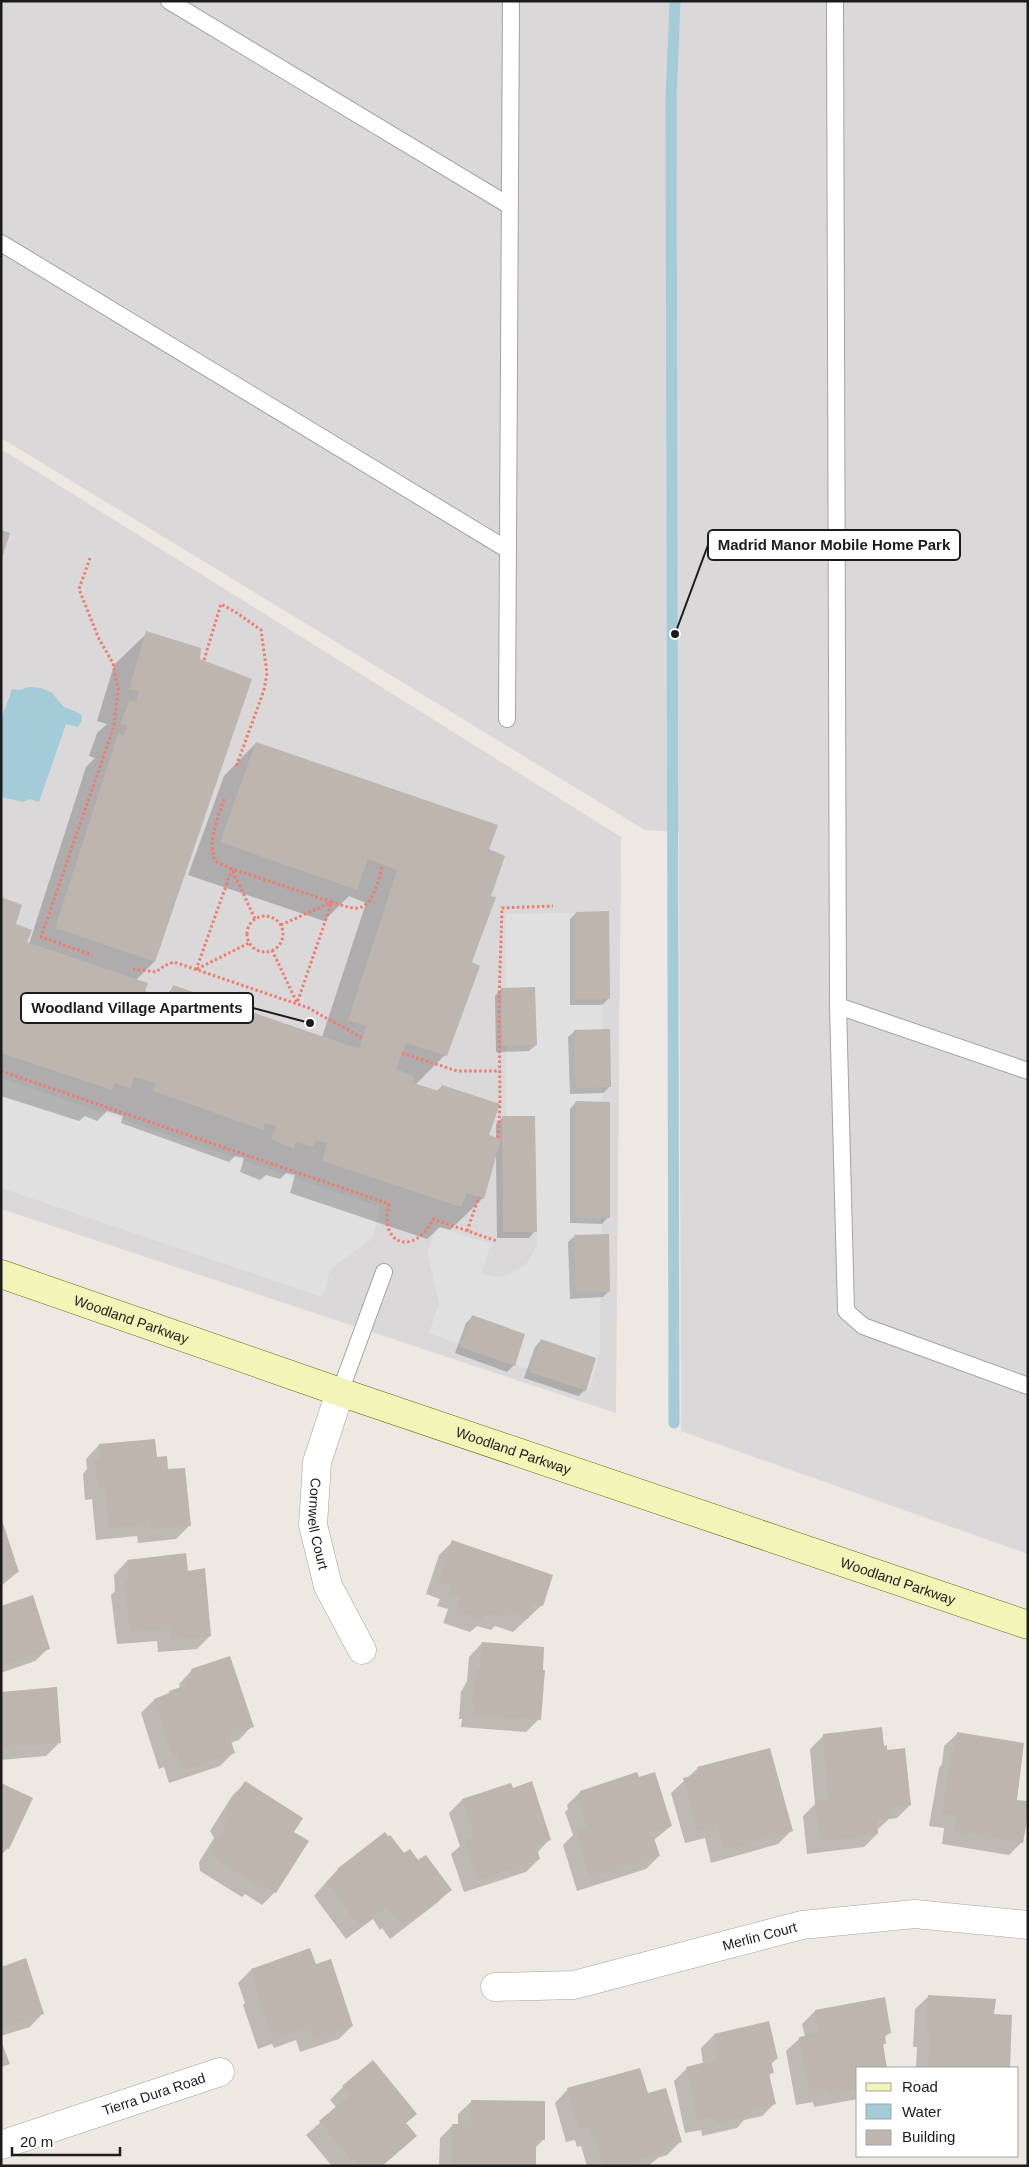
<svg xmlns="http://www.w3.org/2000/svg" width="1029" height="2167" font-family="Arial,sans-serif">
  <rect width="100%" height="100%" fill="#ede9e2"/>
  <path fill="#dad8d8" d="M 1,1 L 1028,1 L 1028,1554 L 681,1431 L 679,832 L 645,830 L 1,438 Z
    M 1,449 L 621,837 L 616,1413 L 1,1209 Z"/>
  <path fill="#e0e0e0" d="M 604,912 L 600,1349 L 590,1391 L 429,1333 L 439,1303 L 427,1252 L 437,1227 L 491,1244 L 481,1274 L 498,1277 L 511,1274 L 527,1263 L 537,1245 L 537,1233 L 507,1231 L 506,914 Z
    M 1,1078 L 380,1207 L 372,1239 L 332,1267 L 322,1297 L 1,1188 Z"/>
  <path fill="#a4ccd8" d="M 29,687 L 41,688 L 51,692 L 64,707 L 81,714 L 82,720 L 78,727 L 66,724 L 39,802 L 30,799 L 23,802 L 1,797 L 1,720 L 12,689 L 20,690 Z"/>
  <path fill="#0003" d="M 147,633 L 198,660 L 251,680 L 154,962 L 136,980 L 143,992 L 161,999 L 174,987 L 322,1037 L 366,903 L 349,896 L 324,921 L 188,875 L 224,776 L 256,743 L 488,850 L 489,896 L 445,1055 L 415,1085 L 436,1092 L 442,1086 L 487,1136 L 496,1139 L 496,1124 L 502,1118 L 535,1231 L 529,1238 L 497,1238 L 496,1155 L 483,1198 L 450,1230 L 440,1227 L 427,1239 L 290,1193 L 295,1175 L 286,1173 L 280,1179 L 266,1175 L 260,1180 L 240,1172 L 244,1158 L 235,1156 L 229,1162 L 121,1123 L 123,1116 L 107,1111 L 97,1121 L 85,1116 L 79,1121 L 1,1096 L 1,899 L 14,925 L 25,943 L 29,944 L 86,767 L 95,758 L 89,756 L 97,733 L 107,724 L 97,721 L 114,665 Z
    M 576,913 L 608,999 L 602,1005 L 570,1005 L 570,919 Z
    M 501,989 L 536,1045 L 529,1051 L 496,1052 L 495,996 Z
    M 575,1031 L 610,1086 L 603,1093 L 570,1094 L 568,1037 Z
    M 576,1102 L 608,1217 L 602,1224 L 570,1223 L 570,1109 Z
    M 575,1236 L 609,1291 L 603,1297 L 570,1299 L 568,1242 Z
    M 472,1317 L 514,1365 L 507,1372 L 455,1353 L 466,1323 Z
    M 541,1340 L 585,1390 L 578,1396 L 524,1378 L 535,1347 Z
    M 99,1445 L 167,1471 L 189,1526 L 176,1539 L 138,1543 L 137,1536 L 96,1540 L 92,1499 L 85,1500 L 83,1474 L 87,1469 L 86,1459 Z
    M 1,1521 L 18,1572 L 1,1586 Z
    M 452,1542 L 542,1605 L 513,1632 L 495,1626 L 491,1630 L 477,1626 L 470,1632 L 443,1623 L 448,1609 L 437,1606 L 440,1599 L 426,1594 L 439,1555 Z
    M 127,1561 L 187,1572 L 210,1636 L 197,1649 L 158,1652 L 157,1641 L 117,1644 L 111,1595 L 115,1591 L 114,1575 Z
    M 1,1607 L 49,1648 L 35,1661 L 1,1673 Z
    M 482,1643 L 539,1719 L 526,1732 L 461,1727 L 462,1719 L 459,1719 L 461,1692 L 467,1681 L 469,1657 Z
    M 192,1670 L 252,1726 L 239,1740 L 230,1743 L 233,1753 L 220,1766 L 169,1783 L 164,1767 L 159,1769 L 141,1713 L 154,1700 L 177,1689 L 180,1687 L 179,1684 Z
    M 1,1693 L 60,1742 L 46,1756 L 1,1760 Z
    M 958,1733 L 1016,1801 L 1022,1842 L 1009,1855 L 942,1844 L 944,1828 L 929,1826 L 939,1768 L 942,1764 L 944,1746 Z
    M 823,1736 L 883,1747 L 886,1752 L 910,1805 L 897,1818 L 889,1819 L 877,1830 L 877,1834 L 864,1847 L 807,1854 L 803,1816 L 815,1804 L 810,1749 Z
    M 698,1768 L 791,1831 L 778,1844 L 711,1863 L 705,1838 L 685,1843 L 671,1793 Z
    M 636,1774 L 671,1826 L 654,1840 L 659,1856 L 646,1869 L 577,1891 L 563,1845 L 573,1835 L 565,1812 L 568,1809 L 567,1805 L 580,1792 Z
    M 245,1783 L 292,1832 L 275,1892 L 262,1905 L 245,1894 L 242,1897 L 200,1871 L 199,1862 L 214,1838 L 210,1831 L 232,1796 Z
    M 1,1785 L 8,1848 L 1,1855 Z
    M 462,1800 L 550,1839 L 537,1853 L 539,1859 L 526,1872 L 464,1892 L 451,1854 L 460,1846 L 449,1813 Z
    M 418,1862 L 450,1890 L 437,1903 L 390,1939 L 382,1928 L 380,1930 L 373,1919 L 346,1939 L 314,1896 L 337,1870 Z
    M 315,1966 L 352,2026 L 339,2039 L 300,2052 L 296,2040 L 274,2048 L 272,2044 L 258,2049 L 243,2005 L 245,2003 L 238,1983 L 251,1970 Z
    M 1,1968 L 43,2013 L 30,2027 L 1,2036 Z
    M 929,1996 L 993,2015 L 1011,2016 L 1008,2068 L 916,2068 L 917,2047 L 913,2047 L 915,2009 Z
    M 815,2011 L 889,2033 L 884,2038 L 885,2043 L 882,2046 L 886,2068 L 858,2068 L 858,2099 L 814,2107 L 813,2102 L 796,2105 L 786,2051 L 800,2038 L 805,2037 L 802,2024 Z
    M 714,2035 L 776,2059 L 770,2065 L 772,2072 L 769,2076 L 775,2103 L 762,2116 L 744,2120 L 737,2128 L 702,2136 L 701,2130 L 685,2133 L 674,2081 L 687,2068 L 703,2064 L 701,2048 Z
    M 343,2087 L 416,2113 L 405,2124 L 415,2136 L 382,2166 L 332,2166 L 306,2135 L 337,2108 L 330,2100 Z
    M 568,2089 L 647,2094 L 680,2142 L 667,2155 L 658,2158 L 648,2166 L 587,2166 L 581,2146 L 577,2147 L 575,2140 L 566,2142 L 555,2103 Z
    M 472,2101 L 543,2140 L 535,2148 L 535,2166 L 439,2166 L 440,2138 L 453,2125 L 458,2125 L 458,2114 Z"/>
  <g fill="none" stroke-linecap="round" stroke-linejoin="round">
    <path stroke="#a4ccd8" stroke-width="11" d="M 674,1423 L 671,100 L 675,1"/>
  </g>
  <path fill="#bdb5ae" d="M 1,530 L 10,533 L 2,558 L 1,558 Z
    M 146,631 L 201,648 L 200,659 L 252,679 L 155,962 L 55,928 L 118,734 L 124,736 L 127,726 L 120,724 L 130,700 L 136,702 L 139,692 L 129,689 Z
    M 256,742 L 498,825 L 489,849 L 505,856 L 491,896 L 496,897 L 472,962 L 480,966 L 447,1056 L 406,1043 L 396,1069 L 414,1076 L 413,1083 L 439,1091 L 442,1085 L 500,1104 L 489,1135 L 501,1139 L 484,1199 L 467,1193 L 461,1207 L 322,1161 L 327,1143 L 317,1140 L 313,1147 L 296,1142 L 294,1149 L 271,1139 L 276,1126 L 265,1123 L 263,1130 L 153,1091 L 155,1083 L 134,1077 L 131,1089 L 115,1083 L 112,1090 L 1,1053 L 1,897 L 22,905 L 16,924 L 32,930 L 27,942 L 148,983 L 145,991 L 167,1000 L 173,985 L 359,1049 L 366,1026 L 348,1020 L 397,870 L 368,859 L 357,890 L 220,842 Z
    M 609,911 L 610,999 L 576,999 L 576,912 Z
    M 535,987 L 537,1045 L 502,1046 L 501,988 Z
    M 610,1029 L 611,1087 L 576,1088 L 574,1030 Z
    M 576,1101 L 610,1102 L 610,1218 L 576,1218 Z
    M 502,1116 L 535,1116 L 537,1232 L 503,1232 Z
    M 609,1234 L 610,1292 L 576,1293 L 574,1235 Z
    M 472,1315 L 525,1334 L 515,1366 L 460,1347 Z
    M 541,1339 L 596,1358 L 586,1391 L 530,1372 Z
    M 155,1439 L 157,1457 L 167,1456 L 168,1469 L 185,1468 L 191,1526 L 151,1530 L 150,1523 L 109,1528 L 105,1486 L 98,1487 L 95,1459 L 100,1459 L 99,1444 Z
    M 1,1517 L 19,1572 L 1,1578 Z
    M 452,1540 L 553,1575 L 543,1606 L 533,1603 L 528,1619 L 507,1612 L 505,1618 L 487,1612 L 484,1620 L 456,1610 L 460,1596 L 450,1592 L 452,1586 L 438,1581 Z
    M 186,1553 L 188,1571 L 205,1568 L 211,1636 L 171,1640 L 170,1628 L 130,1632 L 124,1581 L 128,1580 L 127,1560 Z
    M 33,1595 L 50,1649 L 1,1665 L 1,1606 Z
    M 482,1642 L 544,1647 L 543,1670 L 545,1670 L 541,1720 L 474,1714 L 475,1706 L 472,1706 L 474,1678 L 476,1678 L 477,1669 L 480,1670 Z
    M 230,1656 L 254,1727 L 229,1735 L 235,1753 L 182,1770 L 177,1755 L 172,1757 L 154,1699 L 170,1693 L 169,1691 L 187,1685 L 185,1679 L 193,1677 L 191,1669 Z
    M 57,1687 L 61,1743 L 1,1748 L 1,1692 Z
    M 882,1727 L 884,1746 L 887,1745 L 887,1750 L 905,1748 L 911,1805 L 892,1808 L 893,1817 L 880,1818 L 877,1821 L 878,1834 L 820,1841 L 815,1801 L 828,1800 L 823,1734 Z
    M 957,1732 L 1024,1743 L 1017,1800 L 1028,1801 L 1028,1815 L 1023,1843 L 954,1831 L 957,1815 L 942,1813 L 951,1753 L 954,1753 Z
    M 770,1748 L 793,1831 L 724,1850 L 718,1826 L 698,1831 L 683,1778 L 699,1774 L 697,1767 Z
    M 637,1772 L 639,1777 L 655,1772 L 672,1826 L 652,1832 L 660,1856 L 590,1878 L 576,1831 L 587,1827 L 578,1798 L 581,1796 L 580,1791 Z
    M 245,1781 L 303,1818 L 294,1832 L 309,1841 L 276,1893 L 258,1881 L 256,1885 L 213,1857 L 211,1848 L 227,1824 L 223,1816 Z
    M 532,1781 L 551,1840 L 536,1845 L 540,1859 L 477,1880 L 464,1840 L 474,1836 L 462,1799 L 511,1783 L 513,1788 Z
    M 1,1783 L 33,1798 L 9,1849 L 1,1846 Z
    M 385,1832 L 388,1836 L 390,1835 L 404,1853 L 410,1849 L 418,1860 L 426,1855 L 452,1890 L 404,1926 L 396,1916 L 394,1917 L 386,1907 L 360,1927 L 326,1882 L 339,1872 L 337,1869 Z
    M 310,1948 L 316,1964 L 331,1959 L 353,2026 L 313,2040 L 309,2028 L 287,2035 L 286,2032 L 272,2037 L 256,1991 L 258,1990 L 251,1969 Z
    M 26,1958 L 44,2014 L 1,2028 L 1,1967 Z
    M 928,1995 L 996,1999 L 994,2014 L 1012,2015 L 1010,2068 L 928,2068 L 930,2034 L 926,2034 Z
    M 885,1997 L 891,2033 L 885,2035 L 886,2044 L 883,2044 L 887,2068 L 858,2068 L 858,2089 L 827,2094 L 826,2090 L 809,2093 L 799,2037 L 819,2033 L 815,2010 Z
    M 769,2021 L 778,2059 L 771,2061 L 774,2073 L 769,2074 L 776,2104 L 750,2109 L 751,2115 L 715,2123 L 714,2117 L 698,2121 L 686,2067 L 718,2059 L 714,2034 Z
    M 1,2041 L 10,2064 L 1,2067 Z
    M 373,2060 L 417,2114 L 406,2123 L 417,2136 L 382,2166 L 360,2166 L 355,2159 L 352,2161 L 319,2121 L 350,2095 L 342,2086 Z
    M 640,2068 L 648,2093 L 666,2088 L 682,2142 L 665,2148 L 666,2152 L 618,2166 L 608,2166 L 607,2163 L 603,2164 L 594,2133 L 590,2135 L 588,2127 L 579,2130 L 567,2088 Z
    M 471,2100 L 545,2101 L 545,2140 L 536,2140 L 536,2166 L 452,2166 L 452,2124 L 471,2124 Z"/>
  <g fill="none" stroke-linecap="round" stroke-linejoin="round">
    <g stroke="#a3a3a3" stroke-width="18">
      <path id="lane" d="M 169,1 L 510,206
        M 835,1 L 838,1006 L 846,1311 L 863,1326 L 1028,1386
        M 1,243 L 508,550
        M 507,719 L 511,1
        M 838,1006 L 1028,1071
        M 340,1392 L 384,1272"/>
    </g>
    <g stroke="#a3a3a3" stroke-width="29">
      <g id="street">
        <path id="s1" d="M 340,1392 L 317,1462 L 313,1525 L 328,1586 L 362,1650"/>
        <path id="s2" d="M 495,1987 L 574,1985 L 802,1925 L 915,1914 L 1028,1925"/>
        <path id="s3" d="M 1,2145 L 220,2072"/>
      </g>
    </g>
    <g stroke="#5f6b0a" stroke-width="29">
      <g id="secondary">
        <path id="s4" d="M 1,1274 L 340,1392 L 1028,1625"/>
      </g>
    </g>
    <path stroke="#f17c6e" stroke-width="3" stroke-dasharray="2.5 2.5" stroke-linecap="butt" d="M 90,558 L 79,589 L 99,639 L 113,663 L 118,689 L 114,726 L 41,937 L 92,955
      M 204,660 L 221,604 L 237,613 L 261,630 L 267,673 L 264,690 L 236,767
      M 224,799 C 218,819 207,840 215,861 L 232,869 L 255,919
      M247 934a18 18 0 1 1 36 0a18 18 0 1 1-36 0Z
      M 281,925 L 332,902 C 339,904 348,908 355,908 C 374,909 378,879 383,865
      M 272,950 L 297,1003
      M 133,969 L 156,972 L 164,966 L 174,962 L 309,1008 C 326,1019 345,1027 362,1038
      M 197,969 L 249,943
      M 196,970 L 232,869 L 332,902 L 297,1003
      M 402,1053 L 457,1071 L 500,1071
      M 1,1071 L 389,1204 C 378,1244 414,1258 433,1219 L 497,1241
      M 498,1138 L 500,1104 L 499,1002 L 502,908 L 553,906
      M 467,1231 L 479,1197"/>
    <use href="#lane" stroke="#fff" stroke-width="16"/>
    <use href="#street" stroke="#fff" stroke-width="28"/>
    <use href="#secondary" stroke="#f2f5b7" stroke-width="28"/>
  </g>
  <g text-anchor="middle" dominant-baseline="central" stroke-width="5" stroke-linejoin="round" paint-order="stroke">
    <g font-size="14" fill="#1c1c1c" stroke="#fff">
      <text stroke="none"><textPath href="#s4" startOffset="138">Woodland Parkway</textPath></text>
      <text stroke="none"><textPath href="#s4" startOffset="542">Woodland Parkway</textPath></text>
      <text stroke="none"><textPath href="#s1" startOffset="136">Cornwell Court</textPath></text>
      <text stroke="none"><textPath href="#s4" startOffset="948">Woodland Parkway</textPath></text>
      <text stroke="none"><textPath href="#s2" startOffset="271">Merlin Court</textPath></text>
      <text stroke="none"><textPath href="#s3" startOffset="161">Tierra Dura Road</textPath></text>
    </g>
  </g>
  <path fill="none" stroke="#1c1c1c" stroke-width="2" d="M675 634L708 545M310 1023L253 1008"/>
  <g fill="#1c1c1c" stroke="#fff" stroke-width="2">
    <circle cx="675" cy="634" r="5"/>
    <circle cx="310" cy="1023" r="5"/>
  </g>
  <g fill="#fff" stroke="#1c1c1c" stroke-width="2">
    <rect x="708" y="530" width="252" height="30" rx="5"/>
    <rect x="21" y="993" width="232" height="30" rx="5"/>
  </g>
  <g font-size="15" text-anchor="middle" font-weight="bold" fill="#1c1c1c">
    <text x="834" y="550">Madrid Manor Mobile Home Park</text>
    <text x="137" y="1013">Woodland Village Apartments</text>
  </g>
  <rect width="1029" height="2167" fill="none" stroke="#1c1c1c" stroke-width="5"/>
  <rect x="856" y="2067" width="162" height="90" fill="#ffffff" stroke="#a4a4a4"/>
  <rect x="866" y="2083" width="25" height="8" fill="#f2f5b7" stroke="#a4a4a4"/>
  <text x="902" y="2092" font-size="15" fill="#1c1c1c">Road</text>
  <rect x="866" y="2104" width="25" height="15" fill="#a4ccd8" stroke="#a4a4a4"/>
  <text x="902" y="2117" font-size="15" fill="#1c1c1c">Water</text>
  <rect x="866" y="2130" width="25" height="15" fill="#bdb5ae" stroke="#a4a4a4"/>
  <text x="902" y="2142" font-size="15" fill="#1c1c1c">Building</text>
  <path d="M12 2147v8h108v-8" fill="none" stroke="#1c1c1c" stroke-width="2.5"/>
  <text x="20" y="2147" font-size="15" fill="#1c1c1c" stroke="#ffffff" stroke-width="4" paint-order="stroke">20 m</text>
</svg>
